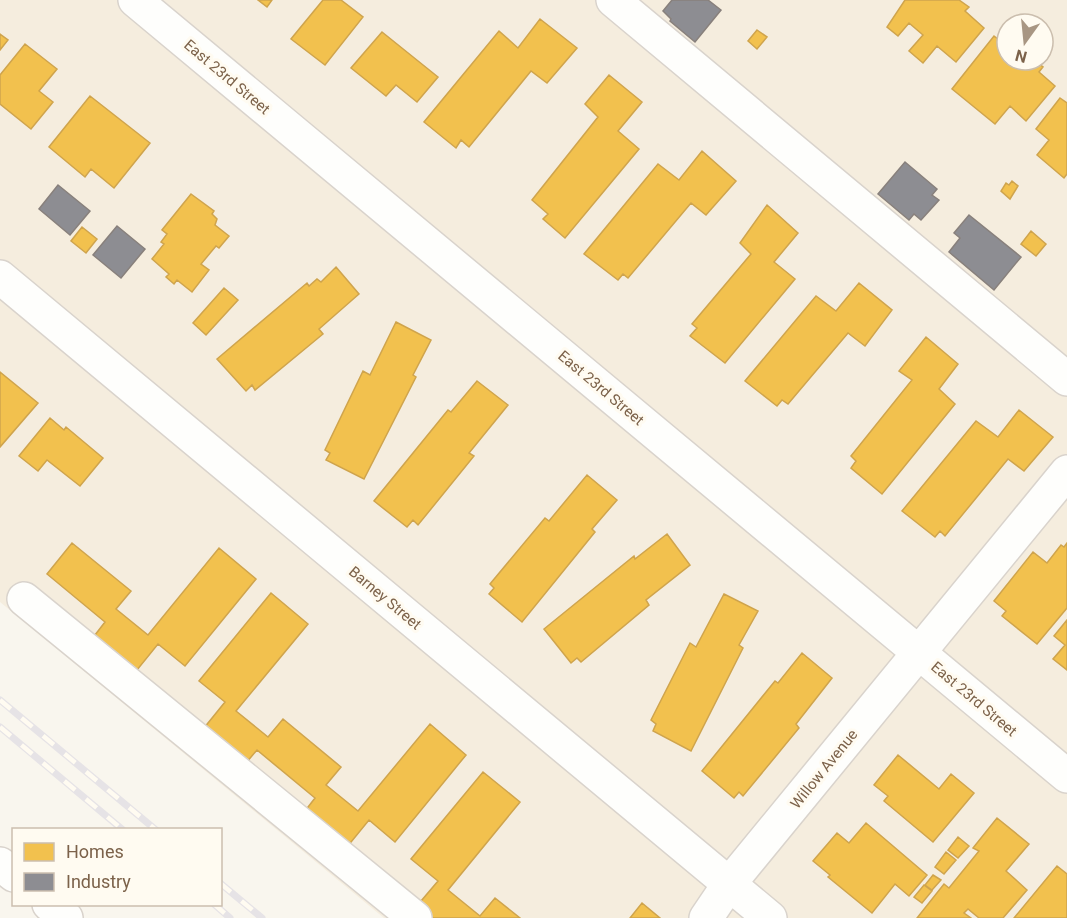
<svg xmlns="http://www.w3.org/2000/svg" width="1067" height="918" font-family="Roboto,sans-serif">
  <rect width="100%" height="100%" fill="#f9f6ee"/>
  <path fill="#f5edde" fill-rule="evenodd" d="M 0,0 L 1067,0 L 1067,918 L 384,918 L 0,602 ZM 1007,24 L 1043,24 L 1043,60 L 1007,60 Z"/>
  <path fill="#f2c14e" stroke="#cfa44d" stroke-width="1.5" d="M 258,0 L 272,0 L 267,7 Z
    M 323,0 L 341,0 L 363,17 L 325,65 L 291,39 Z
    M 905,0 L 959,0 L 969,7 L 965,11 L 984,28 L 956,62 L 937,46 L 923,63 L 909,51 L 923,35 L 909,23 L 898,36 L 887,27 Z
    M 540,19 L 577,48 L 547,83 L 531,71 L 469,147 L 461,140 L 456,148 L 424,122 L 499,31 L 518,48 Z
    M 757,30 L 767,37 L 757,49 L 748,41 Z
    M 382,32 L 438,77 L 417,102 L 396,85 L 386,96 L 351,68 Z
    M 0,34 L 8,40 L 0,50 Z
    M 994,36 L 1007,46 L 1007,60 L 1034,60 L 1043,67 L 1039,72 L 1055,86 L 1026,121 L 1010,106 L 995,124 L 952,89 Z
    M 25,44 L 57,69 L 39,91 L 53,102 L 31,129 L 0,104 L 0,75 Z
    M 609,75 L 642,102 L 618,131 L 639,149 L 565,238 L 543,219 L 548,214 L 532,200 L 598,117 L 585,104 Z
    M 90,96 L 150,143 L 114,188 L 91,169 L 85,177 L 49,147 Z
    M 1060,98 L 1067,103 L 1067,174 L 1064,178 L 1037,155 L 1049,140 L 1036,129 Z
    M 702,151 L 736,181 L 706,215 L 691,203 L 628,278 L 623,274 L 618,280 L 584,254 L 658,164 L 679,180 Z
    M 1012,181 L 1018,186 L 1010,199 L 1001,191 L 1006,183 L 1009,185 Z
    M 191,194 L 214,211 L 212,214 L 217,219 L 215,225 L 229,236 L 219,248 L 216,246 L 201,264 L 209,270 L 192,292 L 177,280 L 174,284 L 166,277 L 169,274 L 152,259 L 164,244 L 161,242 L 167,234 L 162,230 Z
    M 767,205 L 798,233 L 774,262 L 795,279 L 725,363 L 690,336 L 697,328 L 692,324 L 751,254 L 740,243 Z
    M 82,227 L 97,239 L 86,253 L 71,241 Z
    M 1031,231 L 1046,244 L 1036,256 L 1021,244 Z
    M 336,267 L 359,294 L 319,329 L 323,334 L 255,390 L 252,385 L 246,391 L 217,359 L 307,283 L 309,286 L 317,279 L 321,282 Z
    M 859,283 L 892,310 L 865,346 L 848,333 L 788,404 L 782,400 L 777,406 L 745,381 L 816,296 L 836,311 Z
    M 224,288 L 238,300 L 206,335 L 193,323 Z
    M 396,322 L 431,340 L 413,375 L 416,377 L 364,479 L 326,460 L 330,453 L 325,450 L 363,371 L 370,375 Z
    M 926,337 L 958,364 L 939,389 L 955,404 L 882,494 L 851,468 L 856,461 L 851,456 L 912,380 L 899,371 Z
    M 0,372 L 38,403 L 0,447 Z
    M 477,381 L 508,405 L 469,453 L 474,456 L 418,525 L 413,520 L 407,527 L 374,501 L 448,410 L 451,412 Z
    M 1019,410 L 1053,437 L 1024,471 L 1008,459 L 945,536 L 940,531 L 935,537 L 902,511 L 976,421 L 998,437 Z
    M 50,418 L 64,430 L 66,427 L 103,458 L 80,486 L 47,460 L 38,471 L 19,456 Z
    M 587,475 L 617,500 L 592,529 L 595,532 L 522,622 L 489,594 L 494,588 L 490,584 L 545,518 L 549,521 Z
    M 667,534 L 690,565 L 646,600 L 649,605 L 581,662 L 577,658 L 571,663 L 544,629 L 634,556 L 635,559 Z
    M 72,543 L 131,591 L 116,609 L 148,635 L 219,548 L 256,579 L 185,666 L 158,644 L 137,670 L 95,635 L 105,622 L 47,574 Z
    M 1067,543 L 1067,608 L 1037,644 L 1002,616 L 1006,611 L 994,601 L 1033,552 L 1047,563 L 1061,545 L 1064,547 Z
    M 271,593 L 308,624 L 236,711 L 268,737 L 283,719 L 341,767 L 326,785 L 358,811 L 430,724 L 466,755 L 395,842 L 369,820 L 347,847 L 305,811 L 315,798 L 257,750 L 246,763 L 204,728 L 225,702 L 199,681 Z
    M 724,594 L 758,611 L 739,645 L 743,648 L 691,751 L 653,731 L 656,724 L 651,720 L 690,643 L 696,647 Z
    M 1067,620 L 1067,670 L 1053,659 L 1065,645 L 1054,636 Z
    M 802,653 L 832,678 L 796,724 L 799,728 L 743,796 L 739,792 L 734,798 L 702,771 L 775,681 L 778,683 Z
    M 898,755 L 939,789 L 951,774 L 974,793 L 933,842 L 884,801 L 888,796 L 874,785 Z
    M 483,772 L 520,802 L 448,890 L 480,916 L 495,898 L 520,918 L 430,918 L 416,907 L 438,881 L 411,859 Z
    M 997,818 L 1029,844 L 1006,871 L 1027,890 L 1003,918 L 979,918 L 968,909 L 964,913 L 971,918 L 917,918 L 944,884 L 949,888 L 979,851 L 973,848 Z
    M 866,823 L 927,875 L 909,896 L 895,884 L 872,913 L 828,877 L 830,875 L 813,861 L 837,833 L 849,843 Z
    M 958,837 L 969,846 L 958,858 L 948,850 Z
    M 946,852 L 956,860 L 944,874 L 935,867 Z
    M 1057,866 L 1067,874 L 1067,918 L 1014,918 Z
    M 933,875 L 941,880 L 932,890 L 925,885 Z
    M 924,885 L 932,891 L 922,903 L 914,897 Z
    M 642,903 L 660,918 L 630,918 Z"/>
  <path fill="#8d8d92" stroke="#88807c" stroke-width="1.5" d="M 672,0 L 708,0 L 721,10 L 695,42 L 670,21 L 671,19 L 663,11 Z
    M 905,162 L 937,189 L 932,195 L 939,200 L 921,220 L 914,214 L 909,220 L 878,194 Z
    M 58,185 L 90,211 L 70,235 L 39,209 Z
    M 969,215 L 1021,257 L 994,290 L 949,252 L 960,238 L 954,233 Z
    M 117,226 L 145,249 L 121,278 L 93,255 Z"/>
  <g fill="none" stroke-linecap="round" stroke-linejoin="round">
    <g stroke="#d9d3cc" stroke-width="36">
      <path id="minor" d="M 135,0 L 1067,776
        M 613,0 L 1067,379
        M 0,277 L 770,918
        M 24,599 L 415,918
        M 0,864 L 14,875
        M 49,904 L 66,918
        M 706,918 L 729,884 L 1067,472"/>
    </g>
    <use href="#minor" stroke="#fefefc" stroke-width="33"/>
    <g stroke="#e6e3e6" stroke-width="7">
      <path id="rail" d="M 0,700 L 156,830
        M 0,727 L 123,830
        M 220,883 L 262,918
        M 214,904 L 230,918"/>
    </g>
    <use href="#rail" stroke="#fffbf1" stroke-width="4.5" stroke-dasharray="14" stroke-linecap="butt"/>
  </g>
  <g text-anchor="middle" dominant-baseline="central" stroke-width="6" stroke-linejoin="round" paint-order="stroke">
    <g font-size="15" fill="#7c624a" stroke="#fffbf1">
      <text transform="translate(227 77) rotate(40)">East 23rd Street</text>
      <text transform="translate(601 388) rotate(40)">East 23rd Street</text>
      <text transform="translate(385 598) rotate(40)">Barney Street</text>
      <text transform="translate(974 699) rotate(40)">East 23rd Street</text>
      <text transform="translate(824 769) rotate(-51)">Willow Avenue</text>
    </g>
  </g>
  <rect x="12" y="828" width="210" height="78" fill="#fffbf1" stroke="#cbbeae" stroke-width="1.5"/>
  <rect x="24" y="843" width="30" height="18" fill="#f2c14e" stroke="#cbbeae" stroke-width="1.5"/>
  <text x="66" y="858" font-size="18" fill="#7c624a">Homes</text>
  <rect x="24" y="873" width="30" height="18" fill="#8d8d92" stroke="#cbbeae" stroke-width="1.5"/>
  <text x="66" y="888" font-size="18" fill="#7c624a">Industry</text>
  <g transform="translate(1025 42) rotate(195)"><circle r="28" fill="#fffbf1" stroke="#cbbeae" stroke-width="1.5"/>
  <path d="M0-4.5L10 22L0 15L-10 22Z" fill="#a89683"/>
  <text y="-9" font-size="16" font-weight="bold" text-anchor="middle" fill="#7c624a">N</text>
  </g>
</svg>
